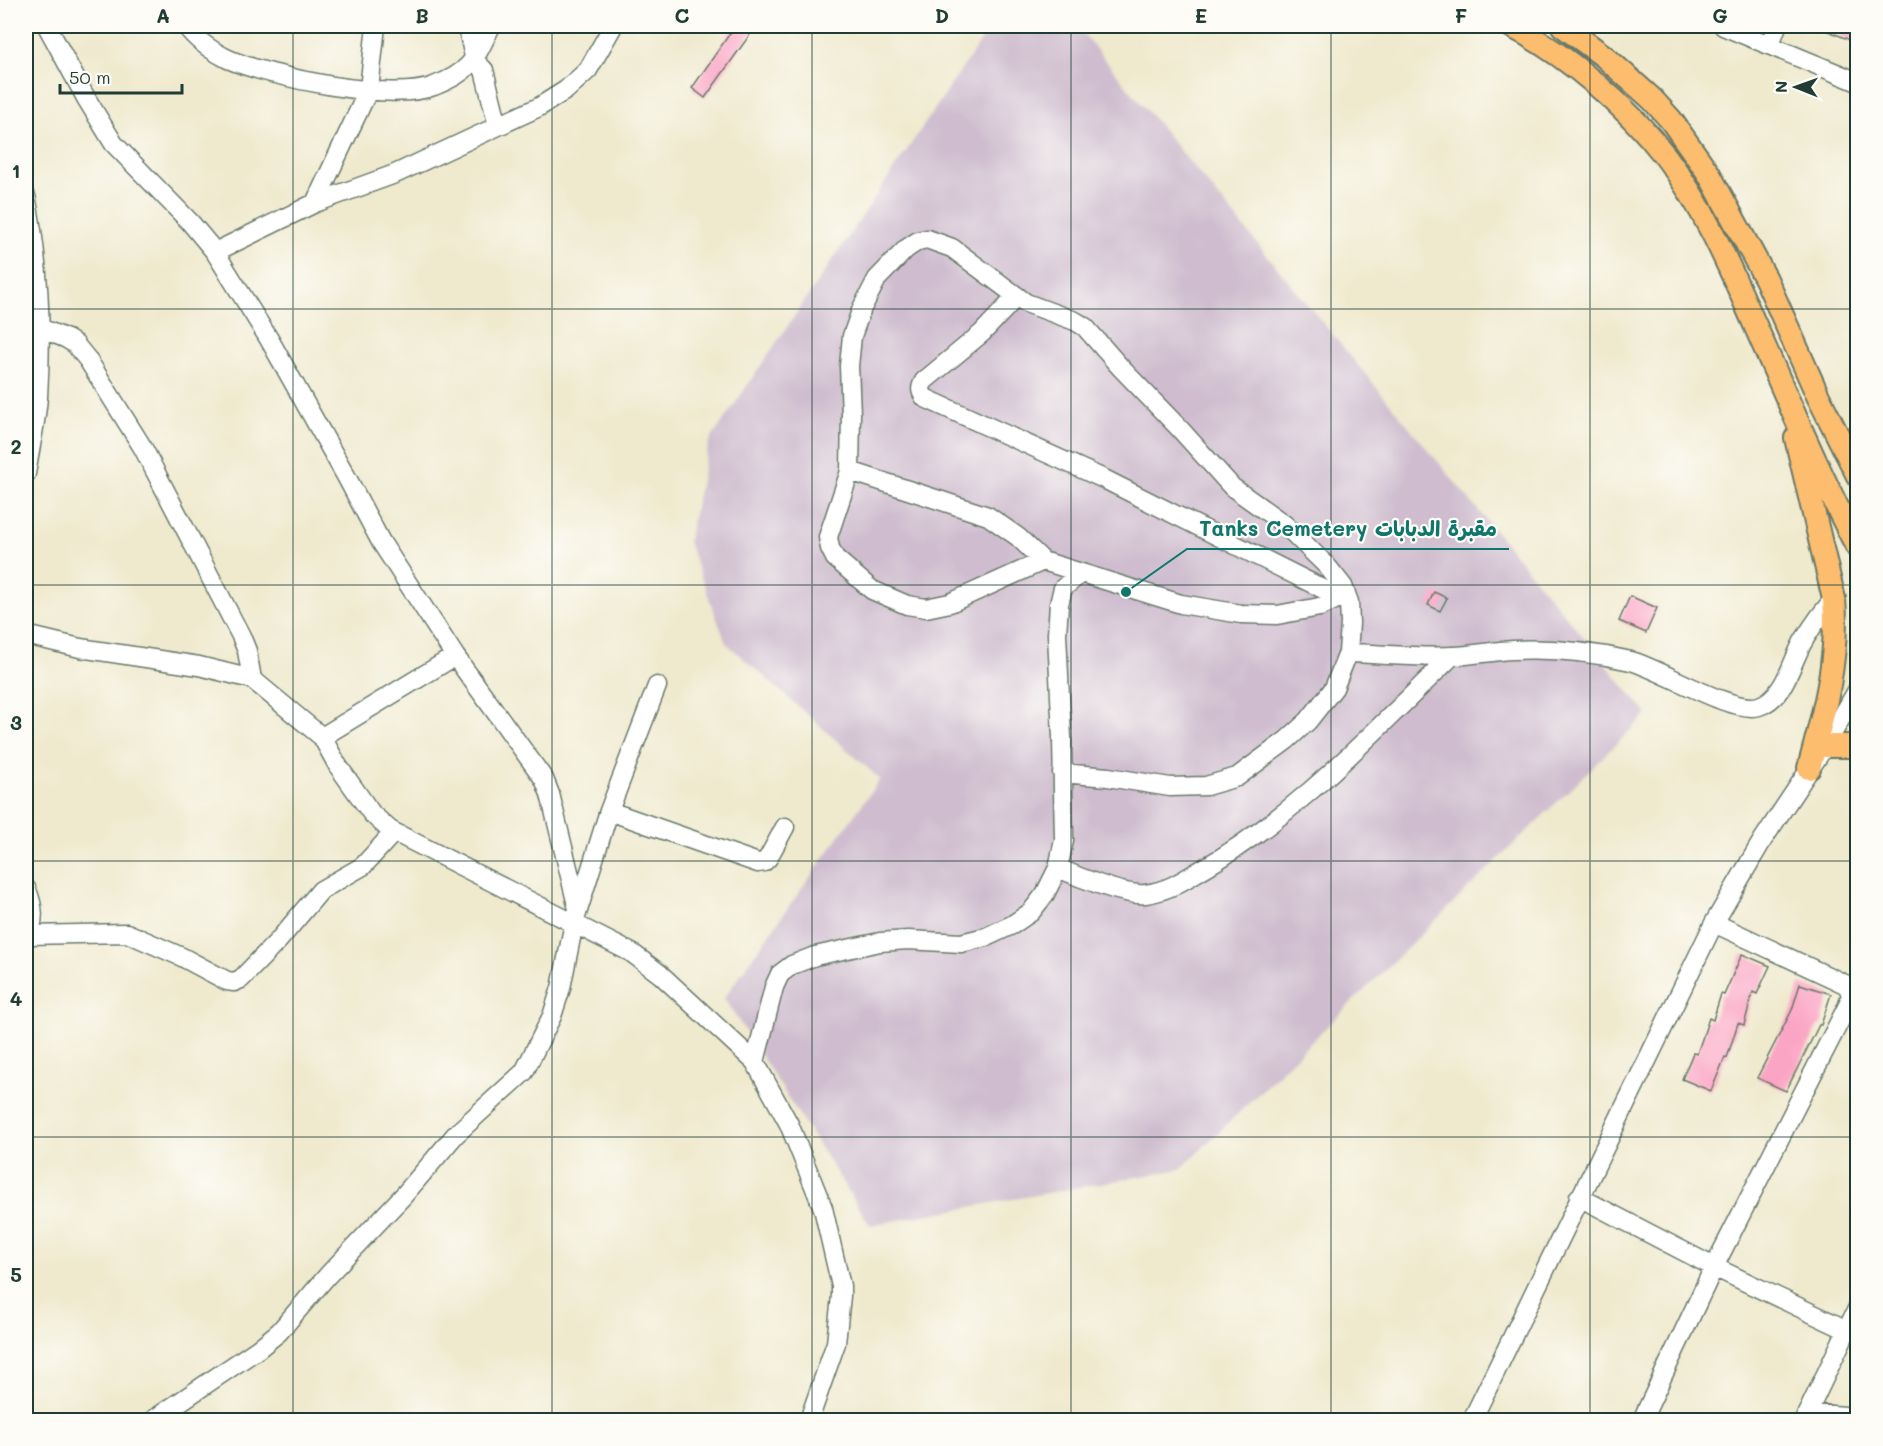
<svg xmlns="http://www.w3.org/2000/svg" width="1883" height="1446" font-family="Mali,'Playpen Sans Arabic',sans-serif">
  <rect width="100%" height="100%" fill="#fdfcf7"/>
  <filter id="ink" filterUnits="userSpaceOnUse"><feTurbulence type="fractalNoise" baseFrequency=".0167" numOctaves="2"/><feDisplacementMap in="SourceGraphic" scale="12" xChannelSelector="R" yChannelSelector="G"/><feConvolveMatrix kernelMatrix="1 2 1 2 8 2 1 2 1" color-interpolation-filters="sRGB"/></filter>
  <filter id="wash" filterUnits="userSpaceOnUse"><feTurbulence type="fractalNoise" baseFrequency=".008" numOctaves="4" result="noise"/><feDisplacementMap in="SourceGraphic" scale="24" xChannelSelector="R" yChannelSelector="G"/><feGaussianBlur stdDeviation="1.35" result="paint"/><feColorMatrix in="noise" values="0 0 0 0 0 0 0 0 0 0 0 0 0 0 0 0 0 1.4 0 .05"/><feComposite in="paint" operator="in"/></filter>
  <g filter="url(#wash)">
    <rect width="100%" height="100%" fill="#efe9cd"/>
    <path fill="#cfbdcf" d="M 991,26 L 1077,26 L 1647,714 L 1181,1169 L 870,1225 L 724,998 L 880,779 L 726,643 L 688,542 L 709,442 Z"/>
    <g id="blocks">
      <path fill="#fba5c4" d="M 735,26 L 756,26 L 705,98 L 692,88 Z
        M 1816,26 L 1857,26 L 1857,43 Z
        M 1434,592 L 1447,598 L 1440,611 L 1428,605 Z
        M 1630,596 L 1657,608 L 1646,633 L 1619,621 Z
        M 1742,954 L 1770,966 L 1757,994 L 1753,992 L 1744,1025 L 1738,1023 L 1727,1058 L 1725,1057 L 1711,1091 L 1682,1079 L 1693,1053 L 1697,1054 L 1709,1018 L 1713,1020 L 1721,994 L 1724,995 Z
        M 1800,984 L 1831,994 L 1821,1025 L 1819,1025 L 1786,1091 L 1757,1078 L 1792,1010 Z"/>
    </g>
  </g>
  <g filter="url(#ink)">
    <use href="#blocks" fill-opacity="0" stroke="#68796a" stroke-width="1.5"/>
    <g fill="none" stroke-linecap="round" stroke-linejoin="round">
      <g stroke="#68796a" stroke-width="21">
        <path id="minor" d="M 47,26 L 86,98 L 114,144 L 190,222 L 215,252 L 315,203 L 395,174 L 539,107 L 566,90 L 588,70 L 613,26
          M 186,26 C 196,40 212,51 228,59 C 270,77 392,103 434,86 C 471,72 475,59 491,26
          M 467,26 L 475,61 L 484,70 L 498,126
          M 1723,26 L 1858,82
          M 1770,44 L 1777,26
          M 26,196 C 39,260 42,332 38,397 C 36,423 30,448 26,474
          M 315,203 L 369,89 L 376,26
          M 215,252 L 269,339 L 346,476 L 381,542 L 455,656
          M 1017,296 L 982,333 L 924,381 C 920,388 920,391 925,398 L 1104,479 L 1349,602
          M 38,327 L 67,339 L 75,344 L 88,360 L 143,448 L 241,636 L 247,651 L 252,679
          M 850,471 L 988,516 L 1018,537 L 1043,561 L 1181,604 L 1241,614 L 1277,615 L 1320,607 L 1339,598
          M 1043,561 L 950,603 L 926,608 L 907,605 L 872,590 L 835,558 L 830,548 L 828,537 L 850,471 L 851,414 L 849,366 L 852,336 L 862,308 L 877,279 L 906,249 L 918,241 L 927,239 L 952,248 L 1026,303 L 1075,321 L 1085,327 L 1121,368 L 1180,429 L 1232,487 L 1284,524 L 1327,566 L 1343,586 L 1349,602 L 1350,623 L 1348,653 L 1334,688 L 1308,721 L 1287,740 L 1237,777 L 1206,786 L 1170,787 L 1108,777 L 1062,773
          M 26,635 L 80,648 L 199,666 L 252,679 L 322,737 L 338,766 L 372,814 L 390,830 L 632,953 L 660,974 L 755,1062 L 789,1124 L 823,1208 L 841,1286 L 841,1296 L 836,1343 L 809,1420
          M 1348,653 C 1383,654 1419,658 1454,656 C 1473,655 1493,651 1513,650 C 1552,648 1592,652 1631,661 C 1661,669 1732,714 1759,706 C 1785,698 1792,660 1804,640 C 1813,625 1822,612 1834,599
          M 322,737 L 455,656 L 544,779 L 550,794 L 578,909
          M 609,811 L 758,863 L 764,862 L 768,858 L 785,827
          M 1058,868 C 1078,877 1125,896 1145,894 C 1167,891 1181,882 1199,871 C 1295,817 1373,732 1452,656
          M 26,888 C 34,906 36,921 26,939
          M 28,935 L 127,933 L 182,957 L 227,981 L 234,982 L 241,979 L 278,941 L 321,890 L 363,866 L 394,832
          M 755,1062 L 774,987 L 780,974 L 792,965 L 815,956 L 880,942 L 908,940 L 961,943 L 986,937 L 1012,925 L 1031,912 L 1045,894 L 1058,868 L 1064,840 L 1062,738 L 1057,634 L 1059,604 L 1063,588 L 1080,574
          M 1579,1197 L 1714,1267 L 1847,1330
          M 1807,1413 L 1858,1417
          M 153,1420 L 258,1349 L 279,1332 L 328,1275 L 404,1195 L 456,1134 L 524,1072 L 552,1016 L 561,988 L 574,923 L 609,811 L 657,686
          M 1472,1420 L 1714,923 L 1762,841 L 1825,746 L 1858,689
          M 1642,1420 L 1714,1267 L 1848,1005 L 1851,994 L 1847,985 L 1714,923
          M 1804,1420 L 1858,1307"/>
      </g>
      <g stroke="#68796a" stroke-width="26">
        <path id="major" d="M 1511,26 C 1566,54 1628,107 1666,157 C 1704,207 1730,268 1755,325 C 1788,400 1820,476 1858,548
          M 1563,26 L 1605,57 L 1652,99 L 1671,120 L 1709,174 L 1766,279 L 1818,396 L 1858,476
          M 1796,438 L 1834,599 C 1839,658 1824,713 1809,768
          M 1825,746 L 1858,746"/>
      </g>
      <use href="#minor" stroke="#fff" stroke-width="18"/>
      <use href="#major" stroke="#fcbd6e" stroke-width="22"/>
    </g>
  </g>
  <path fill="none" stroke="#1f3d34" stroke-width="1.5" stroke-opacity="0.55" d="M 293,26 L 293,1420M 552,26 L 552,1420M 812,26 L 812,1420M 1071,26 L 1071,1420M 1331,26 L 1331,1420M 1590,26 L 1590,1420M 26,309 L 1858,309M 26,585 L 1858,585M 26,861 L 1858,861M 26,1137 L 1858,1137"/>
  <path fill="none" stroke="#0f766e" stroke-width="2" d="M1126 592L1187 549H1509"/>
  <circle fill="#0f766e" stroke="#fdfcf7" stroke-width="2" cx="1126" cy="592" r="6"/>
  <g font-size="21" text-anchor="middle" font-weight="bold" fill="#0f766e" stroke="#fdfcf7" stroke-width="4.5" stroke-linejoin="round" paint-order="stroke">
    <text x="1348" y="536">Tanks Cemetery مقبرة الدبابات</text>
  </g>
  <rect width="1883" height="1446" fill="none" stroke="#fdfcf7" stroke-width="66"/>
  <g transform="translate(1796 87) rotate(271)" stroke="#fdfcf7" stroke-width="4.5" paint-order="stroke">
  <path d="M0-4.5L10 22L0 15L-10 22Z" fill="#1f3d34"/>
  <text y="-9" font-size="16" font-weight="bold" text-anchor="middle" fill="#1f3d34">N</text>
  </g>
  <path d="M60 84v9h122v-9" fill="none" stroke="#1f3d34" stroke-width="3"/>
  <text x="69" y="84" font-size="18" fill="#1f3d34" stroke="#fdfcf7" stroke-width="4.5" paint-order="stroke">50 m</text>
  <rect x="33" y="33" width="1817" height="1380" fill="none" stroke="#1f3d34" stroke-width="2"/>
  <g font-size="20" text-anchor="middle" font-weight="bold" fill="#1f3d34">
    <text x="163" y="23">A</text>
    <text x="422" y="23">B</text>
    <text x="682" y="23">C</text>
    <text x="942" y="23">D</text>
    <text x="1201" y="23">E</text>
    <text x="1461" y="23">F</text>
    <text x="1720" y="23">G</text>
    <text x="16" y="178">1</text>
    <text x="16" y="454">2</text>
    <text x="16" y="730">3</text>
    <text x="16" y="1006">4</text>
    <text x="16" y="1282">5</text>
  </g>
</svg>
